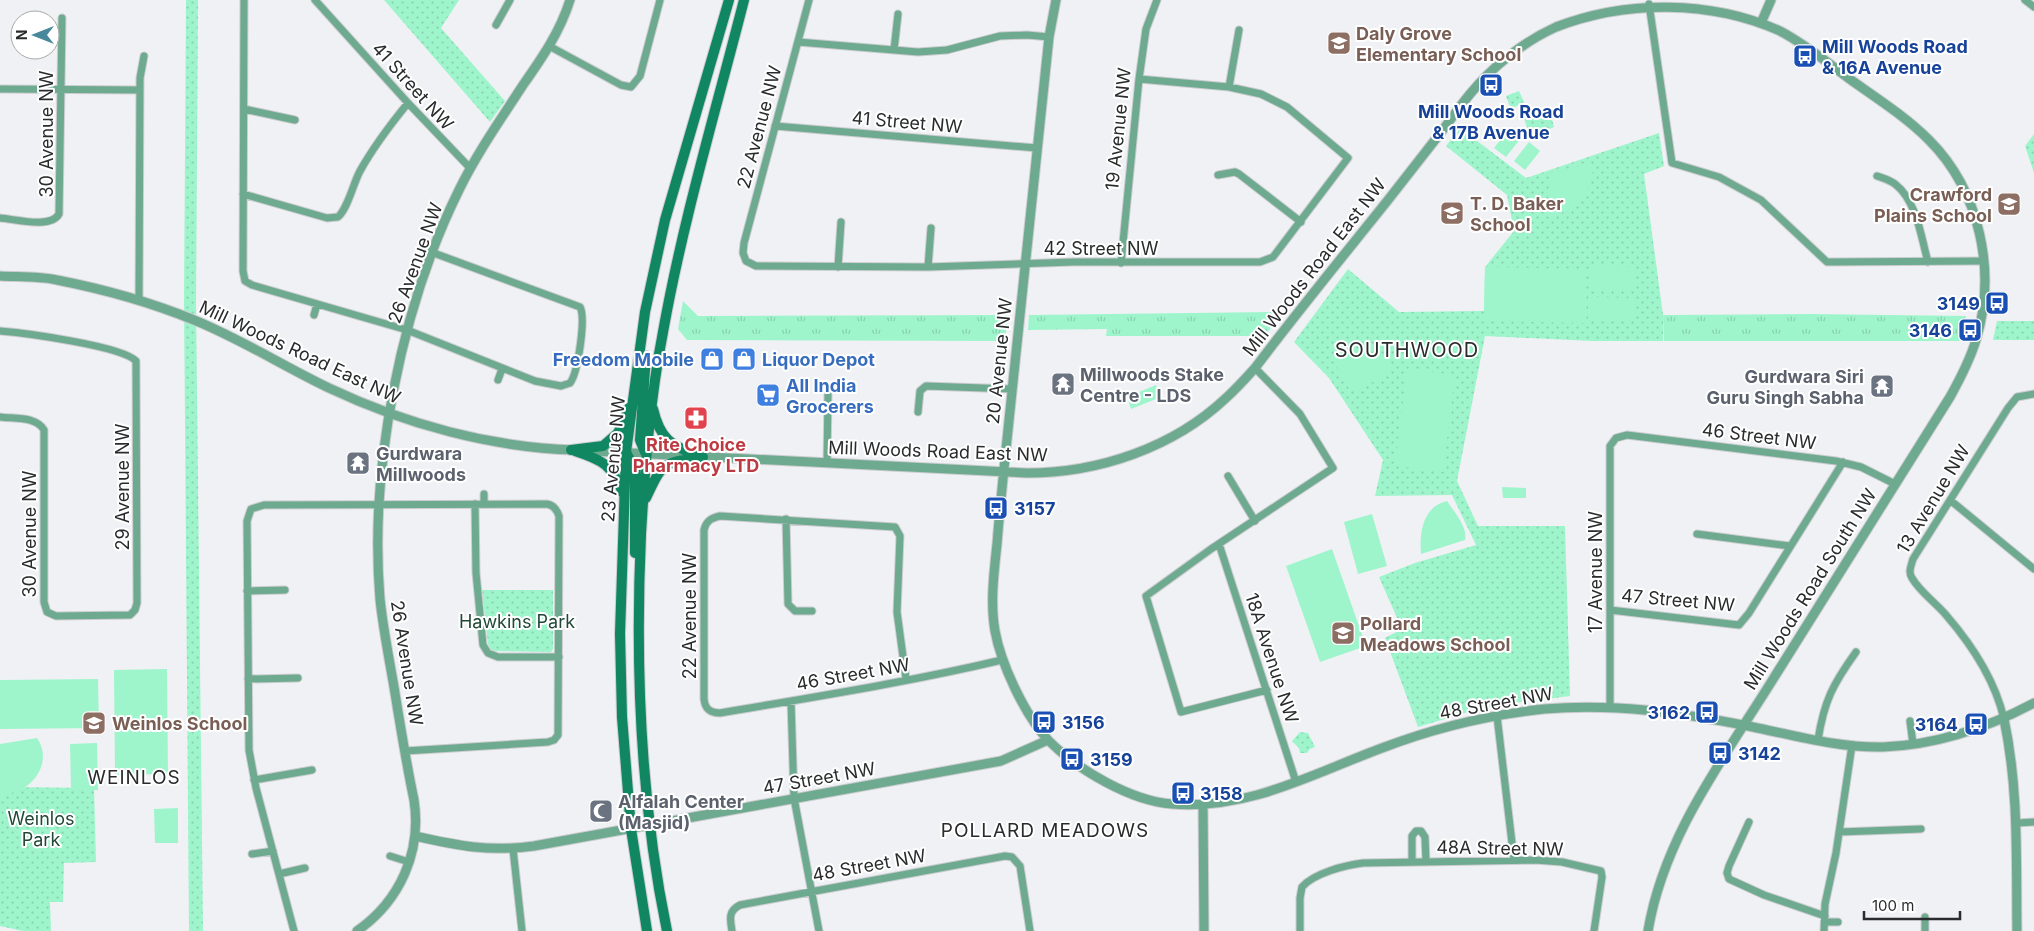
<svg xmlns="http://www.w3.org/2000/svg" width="2034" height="931" font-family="Inter,sans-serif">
  <defs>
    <pattern id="grass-tufts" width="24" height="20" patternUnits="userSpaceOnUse" patternTransform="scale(1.25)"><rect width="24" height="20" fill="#9ef5cc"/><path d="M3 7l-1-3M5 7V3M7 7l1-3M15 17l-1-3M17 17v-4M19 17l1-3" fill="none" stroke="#88d2af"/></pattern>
    <pattern id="park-dots" width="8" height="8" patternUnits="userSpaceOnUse" patternTransform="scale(1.25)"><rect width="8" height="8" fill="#9ef5cc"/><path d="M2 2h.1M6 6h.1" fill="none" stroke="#88d2af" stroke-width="1.8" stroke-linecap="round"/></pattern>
  </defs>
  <rect width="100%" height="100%" fill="#f0f1f4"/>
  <path fill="url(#grass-tufts)" d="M 683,301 L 698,316 L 1008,315 L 1005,341 L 687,340 L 678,329 Z
    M 1282,312 L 1265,336 L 1106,336 L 1107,329 L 1028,330 L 1029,315 Z
    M 1811,314 L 1966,316 L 1962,341 L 1664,341 L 1663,315 Z"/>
  <path fill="url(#park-dots)" d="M 186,0 L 198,0 L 196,305 L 203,931 L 189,931 L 184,301 Z
    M 384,0 L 459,0 L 441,28 L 505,101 L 490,122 Z
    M 1519,91 L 1524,102 L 1511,109 L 1506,96 Z
    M 1546,113 L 1551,116 L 1554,127 L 1538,134 L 1536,138 L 1529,134 L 1524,118 L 1535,114 L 1540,116 Z
    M 1460,128 L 1526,178 L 1659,133 L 1664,166 L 1644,174 L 1663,315 L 1663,341 L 1592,341 L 1485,336 L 1457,481 L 1478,526 L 1565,526 L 1570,696 L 1514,703 L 1468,712 L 1418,727 L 1385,638 L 1402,629 L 1379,577 L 1415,563 L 1476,545 L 1452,495 L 1375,496 L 1383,460 L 1329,378 L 1294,342 L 1348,269 L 1399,312 L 1484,311 L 1485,267 L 1514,231 L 1507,195 L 1446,146 Z
    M 2034,134 L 2034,173 L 2025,146 Z
    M 1997,321 L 2034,321 L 2034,340 L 1993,340 Z
    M 482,590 L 553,590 L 553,649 L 551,652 L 496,651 L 491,650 L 488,644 Z
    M 1300,732 L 1308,733 L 1315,747 L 1310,749 L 1307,753 L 1300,753 L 1299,748 L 1292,741 Z
    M 0,787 L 94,788 L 96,862 L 64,863 L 63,902 L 50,902 L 51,931 L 23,931 L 0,926 Z"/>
  <path fill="#9ef5cc" d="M 1509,129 L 1521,138 L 1506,157 L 1494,148 Z
    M 1529,142 L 1540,151 L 1525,170 L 1514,161 Z
    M 1594,164 C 1590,196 1580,209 1548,217 L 1549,175 L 1553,171 Z
    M 1589,266 L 1635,267 L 1634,290 L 1589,289 Z
    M 1485,267 L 1585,269 L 1584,323 L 1484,321 Z
    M 1588,297 L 1636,298 L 1635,320 L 1588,320 Z
    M 1361,352 C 1375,353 1386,357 1394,369 L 1358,391 L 1350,390 L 1332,359 L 1351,353 Z
    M 1407,369 L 1455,375 L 1443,472 L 1395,466 Z
    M 1156,385 L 1161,397 L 1131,409 L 1127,397 Z
    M 1502,487 L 1526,488 L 1526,498 L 1503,498 Z
    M 1447,501 C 1454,512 1468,527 1465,540 L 1421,554 C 1419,533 1423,506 1447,501 Z
    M 1372,514 L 1387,566 L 1358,574 L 1344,522 Z
    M 1332,549 L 1366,646 L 1320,662 L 1286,566 Z
    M 167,669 L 168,774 L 115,775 L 114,670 Z
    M 98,679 L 99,728 L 0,729 L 0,680 Z
    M 37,738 C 55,764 29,796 0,794 L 0,744 Z
    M 97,743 L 98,790 L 71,791 L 70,744 Z
    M 178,808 L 178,843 L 155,843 L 154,809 Z"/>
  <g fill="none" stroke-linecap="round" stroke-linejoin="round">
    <g stroke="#cccdd0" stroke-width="9">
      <path id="minor" d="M 244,0 L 243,271 L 245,281 L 252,285 L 407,330 L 535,381 L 561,386 L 570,383 C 578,373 586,318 580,307 L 431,252
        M 315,0 L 408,103 L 470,168
        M 809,0 L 744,243 L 743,253 L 746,261 L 756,266 L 928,267 L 1073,262 L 1260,262 L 1273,257 L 1348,158 L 1287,107 L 1261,94 L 1229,87 L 1139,79
        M 2025,0 L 2034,7
        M 1649,4 L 1672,163 L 1719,177 L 1761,200 L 1827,262 L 1984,261
        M 496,25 L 510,0
        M 798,42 L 918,52 L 947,50 L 1000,36 L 1027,35 L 1049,37
        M 549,46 L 621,85 L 631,87 L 640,76 L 660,0
        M 894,50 L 898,14
        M 1229,87 L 1239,30
        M 0,89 L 140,90
        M 244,109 L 295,120
        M 775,126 L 1037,148
        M 1218,175 L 1235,172 L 1239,174 L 1301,222
        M 1877,176 C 1883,178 1890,180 1895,184 C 1917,201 1921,237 1928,262
        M 243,194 L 327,218 L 338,217 C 348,208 353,184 360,171 C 374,146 390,125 408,103
        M 0,218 C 15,219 51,229 59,214 L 62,18
        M 1121,263 L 1139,79 L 1146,29 L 1157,0
        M 838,267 L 841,222
        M 928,267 L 931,228
        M 139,301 L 140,78 L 144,56
        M 314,315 L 317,304
        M 0,331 C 25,333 122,346 136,361 L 137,603 L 135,610 L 130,615 L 56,616 L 47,612 L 44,602 L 44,430 C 36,416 14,419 0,417
        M 1255,368 L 1300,414 L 1333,468 L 1211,549 L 1146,596 L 1181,712 L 1267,690
        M 498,380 L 502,369
        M 918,412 L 920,391 L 926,386 L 1012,389
        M 827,463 L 828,394
        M 1228,476 L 1255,521
        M 484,494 L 484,504
        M 1950,500 L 2034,569
        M 475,504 L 476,573 L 483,645 L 488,653 L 498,657 L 559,657
        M 786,519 L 788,604 L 795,611 L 812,611
        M 1697,534 L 1790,546
        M 1219,544 L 1296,782
        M 247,591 L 285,590
        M 1610,610 L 1739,625 L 1749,613 L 1843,462
        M 248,679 L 298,678
        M 906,679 L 897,612 L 900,536 L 895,527 L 720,516 C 711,518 706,521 704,530 L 704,699 C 705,709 710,713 720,713 C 814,697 909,682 1002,660
        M 791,701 L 794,798 L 819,931
        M 1610,707 L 1610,446 L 1616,438 L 1627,435 L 1836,461 L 1861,467 L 1895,484
        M 1497,716 L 1514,860
        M 2004,719 C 1995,680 1972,645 1946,615 C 1935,602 1920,592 1912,578 C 1908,572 1911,566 1913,559 L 2008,408 L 2017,397 L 2034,394
        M 1910,721 L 1913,744
        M 1818,740 C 1824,701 1833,684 1856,652
        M 254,780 L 312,770
        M 1749,822 L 1729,866 L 1727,873 L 1729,879 L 1764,895 L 1825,916
        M 2016,823 L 2034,822
        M 1839,832 L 1921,829
        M 513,849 L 522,931
        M 252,854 L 273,851
        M 390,856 L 409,862
        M 1412,862 L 1412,836 L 1416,831 L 1421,831 L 1425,837 L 1426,861
        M 279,874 L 305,868
        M 1925,917 L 1925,931
        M 1825,922 L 1838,922
        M 294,931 L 256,788 L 249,750 L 247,521 L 251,509 L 264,505 L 547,504 C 553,505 557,510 559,516 L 558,735 L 554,740 L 548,742 L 405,751
        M 732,931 C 730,919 728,911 740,905 L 1005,856 L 1012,857 L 1020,866 L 1030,931
        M 1300,931 L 1300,898 L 1302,887 C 1314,873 1346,865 1363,863 L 1535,860 L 1562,862 L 1601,871 L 1602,877 L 1594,931
        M 1824,931 L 1825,904 L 1836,853 L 1852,745"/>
    </g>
    <g stroke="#cccdd0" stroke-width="11">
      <path id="tertiary" d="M 1056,0 L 1049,37 C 1035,168 1022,299 1008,430 C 1004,468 1000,506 997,544 C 994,572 990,603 995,631 C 1001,664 1025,716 1049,741 C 1078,770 1131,801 1172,804 C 1249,810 1312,774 1382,748 C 1434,728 1488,715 1544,709 C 1615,703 1684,713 1753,727 C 1796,736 1840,748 1883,747 C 1938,745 1987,728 2034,703
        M 1761,23 L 1771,0
        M 0,276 C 18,277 39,276 57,280 C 103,289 150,302 194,320 C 241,339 283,366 329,388 C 405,424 492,448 576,450
        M 592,451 L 1027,473 C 1098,473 1173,448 1226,398 C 1236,389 1246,378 1255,368 C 1298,311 1344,255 1388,200 C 1406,177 1424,154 1442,131 C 1451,119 1460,106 1470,94 C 1492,67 1523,42 1556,27 C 1626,0 1711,0 1780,31 C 1805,44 1828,63 1851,80 C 1878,99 1906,117 1929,140 C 1980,191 1997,272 1976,340 C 1970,360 1960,379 1950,397 C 1891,490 1833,583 1775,676 C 1725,757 1664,835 1648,931
        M 2004,719 C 2019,790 2016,858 2017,931
        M 1203,803 L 1204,931
        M 415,836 C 459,846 489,852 534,846 L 1001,761 L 1048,740
        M 357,931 C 400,901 422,852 414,800 C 406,762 400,724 394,687 C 389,658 383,628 380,599 C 369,468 401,307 459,190 C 477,153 501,119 523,85 C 542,58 560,32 570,0"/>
    </g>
    <g stroke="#cccdd0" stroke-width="12">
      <path id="secondary" d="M 653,409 C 660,439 671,446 699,456
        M 571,450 L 603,446 L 618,433 L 629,408
        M 575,451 C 603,460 612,465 623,493
        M 626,452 L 635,469 L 635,553
        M 645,452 L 640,440 L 646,356
        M 646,498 C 663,461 663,463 703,457
        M 647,931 L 631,829 L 622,717 L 620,634 L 626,452 L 645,312 L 665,220 L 729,0
        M 667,931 C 640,801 635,667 641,534 C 645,466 650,399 663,332 C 683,220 716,110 744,0"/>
    </g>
    <use href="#minor" stroke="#6eaa8f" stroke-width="7"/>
    <use href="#tertiary" stroke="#6eaa8f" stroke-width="9"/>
    <use href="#secondary" stroke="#108661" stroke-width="10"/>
  </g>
  <defs>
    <g id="school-square" transform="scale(1.25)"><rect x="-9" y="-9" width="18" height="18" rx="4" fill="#8d6e63" stroke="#fff"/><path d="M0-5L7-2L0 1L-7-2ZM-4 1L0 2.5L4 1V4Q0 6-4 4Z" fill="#fff"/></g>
    <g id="bus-square" transform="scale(1.25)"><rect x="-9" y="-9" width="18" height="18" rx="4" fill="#1a4fb4" stroke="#fff"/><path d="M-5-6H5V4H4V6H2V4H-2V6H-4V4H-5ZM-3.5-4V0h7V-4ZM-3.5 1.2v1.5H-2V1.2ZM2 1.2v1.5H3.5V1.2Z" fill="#fff"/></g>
    <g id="shop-square" transform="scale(1.25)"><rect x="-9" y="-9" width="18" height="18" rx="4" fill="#3f7fe0" stroke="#fff"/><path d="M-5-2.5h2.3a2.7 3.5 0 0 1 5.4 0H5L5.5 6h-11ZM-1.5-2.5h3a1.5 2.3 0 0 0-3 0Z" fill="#fff"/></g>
    <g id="temple-square" transform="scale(1.25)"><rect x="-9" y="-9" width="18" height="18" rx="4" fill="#6b7280" stroke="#fff"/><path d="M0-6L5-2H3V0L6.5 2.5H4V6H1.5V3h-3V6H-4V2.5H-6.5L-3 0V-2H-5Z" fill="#fff"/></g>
    <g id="supermarket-square" transform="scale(1.25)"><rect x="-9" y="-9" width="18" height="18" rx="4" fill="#3f7fe0" stroke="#fff"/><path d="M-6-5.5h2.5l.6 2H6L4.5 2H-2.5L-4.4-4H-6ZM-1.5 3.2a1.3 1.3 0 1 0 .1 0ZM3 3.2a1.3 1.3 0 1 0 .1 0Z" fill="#fff"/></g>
    <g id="pharmacy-square" transform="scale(1.25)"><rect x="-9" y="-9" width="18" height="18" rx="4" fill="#e0444e" stroke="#fff"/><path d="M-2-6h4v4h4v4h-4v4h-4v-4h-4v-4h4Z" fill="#fff"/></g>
    <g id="mosque-square" transform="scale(1.25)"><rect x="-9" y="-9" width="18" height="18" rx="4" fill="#6b7280" stroke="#fff"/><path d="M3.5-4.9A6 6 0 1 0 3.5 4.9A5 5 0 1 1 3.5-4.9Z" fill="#fff"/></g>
  </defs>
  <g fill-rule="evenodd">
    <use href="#school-square" x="1339" y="43"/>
    <use href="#bus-square" x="1805" y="56"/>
    <use href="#bus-square" x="1491" y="85"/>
    <use href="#school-square" x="2009" y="204"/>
    <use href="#school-square" x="1452" y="213"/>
    <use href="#bus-square" x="1997" y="303"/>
    <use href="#bus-square" x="1970" y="330"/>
    <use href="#shop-square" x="712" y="359"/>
    <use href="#shop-square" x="744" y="359"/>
    <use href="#temple-square" x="1063" y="384"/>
    <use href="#temple-square" x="1882" y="386"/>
    <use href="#supermarket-square" x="768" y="395"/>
    <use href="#pharmacy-square" x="696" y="418"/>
    <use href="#temple-square" x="358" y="463"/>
    <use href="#bus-square" x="996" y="508"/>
    <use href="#school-square" x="1343" y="633"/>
    <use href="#bus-square" x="1707" y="712"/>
    <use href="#bus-square" x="1044" y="722"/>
    <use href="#school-square" x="94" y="723"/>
    <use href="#bus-square" x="1976" y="724"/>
    <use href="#bus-square" x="1720" y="753"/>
    <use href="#bus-square" x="1072" y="759"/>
    <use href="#bus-square" x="1183" y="793"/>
    <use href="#mosque-square" x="601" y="811"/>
  </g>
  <g text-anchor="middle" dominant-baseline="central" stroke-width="4" stroke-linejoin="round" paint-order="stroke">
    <g font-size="18" font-weight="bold" fill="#785e54" stroke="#fff" text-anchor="start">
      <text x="1356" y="33">Daly Grove<tspan x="1356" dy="21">Elementary School</tspan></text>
      <text x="1992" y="194" text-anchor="end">Crawford<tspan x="1992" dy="21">Plains School</tspan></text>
      <text x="1470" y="203">T. D. Baker<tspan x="1470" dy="21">School</tspan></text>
      <text x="1360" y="623">Pollard<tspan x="1360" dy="21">Meadows School</tspan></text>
      <text x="112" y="723">Weinlos School</text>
    </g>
    <g font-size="18" font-weight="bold" fill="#164399" stroke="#fff" text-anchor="start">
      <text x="1822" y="46">Mill Woods Road<tspan x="1822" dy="21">&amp; 16A Avenue</tspan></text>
      <text x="1491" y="111" text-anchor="middle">Mill Woods Road<tspan x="1491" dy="21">&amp; 17B Avenue</tspan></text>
      <text x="1980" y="303" text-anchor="end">3149</text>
      <text x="1952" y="330" text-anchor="end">3146</text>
      <text x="1014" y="508">3157</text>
      <text x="1690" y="712" text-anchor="end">3162</text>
      <text x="1062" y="722">3156</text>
      <text x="1958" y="724" text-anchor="end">3164</text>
      <text x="1738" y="753">3142</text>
      <text x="1090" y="759">3159</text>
      <text x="1200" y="793">3158</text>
    </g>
    <g font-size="18" fill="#2a2b2c" stroke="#fff">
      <text transform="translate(413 86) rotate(48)">41 Street NW</text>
      <text transform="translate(907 122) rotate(5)">41 Street NW</text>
      <text transform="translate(759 127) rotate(-75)">22 Avenue NW</text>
      <text transform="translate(1118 129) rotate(-84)">19 Avenue NW</text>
      <text transform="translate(46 134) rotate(-90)">30 Avenue NW</text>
      <text x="1101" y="248">42 Street NW</text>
      <text transform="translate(415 263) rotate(-70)">26 Avenue NW</text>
      <text transform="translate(1314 267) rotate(-52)">Mill Woods Road East NW</text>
      <text transform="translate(300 352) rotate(25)">Mill Woods Road East NW</text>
      <text transform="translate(999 361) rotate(-84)">20 Avenue NW</text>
      <text transform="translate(1759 436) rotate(7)">46 Street NW</text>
      <text transform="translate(938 451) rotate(2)">Mill Woods Road East NW</text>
      <text transform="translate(613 459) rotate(-85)">23 Avenue NW</text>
      <text transform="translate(122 487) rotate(-90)">29 Avenue NW</text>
      <text transform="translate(1933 499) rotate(-59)">13 Avenue NW</text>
      <text transform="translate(29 534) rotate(-90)">30 Avenue NW</text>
      <text transform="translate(1595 572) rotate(-90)">17 Avenue NW</text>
      <text transform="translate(1810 589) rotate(-58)">Mill Woods Road South NW</text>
      <text transform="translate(1678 600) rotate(5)">47 Street NW</text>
      <text transform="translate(689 616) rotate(-90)">22 Avenue NW</text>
      <text transform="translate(1272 658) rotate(72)">18A Avenue NW</text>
      <text transform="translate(407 663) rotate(81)">26 Avenue NW</text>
      <text transform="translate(853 674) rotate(-10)">46 Street NW</text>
      <text transform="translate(1496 703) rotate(-10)">48 Street NW</text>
      <text transform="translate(819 778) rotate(-10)">47 Street NW</text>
      <text transform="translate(1500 848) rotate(1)">48A Street NW</text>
      <text transform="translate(869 865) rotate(-10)">48 Street NW</text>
    </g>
    <g font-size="18" font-weight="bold" fill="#366cbe" stroke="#fff" text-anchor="start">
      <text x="694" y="359" text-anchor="end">Freedom Mobile</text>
      <text x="762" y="359">Liquor Depot</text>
      <text x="786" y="385">All India<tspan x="786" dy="21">Grocerers</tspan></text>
    </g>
    <g font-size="18" font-weight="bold" fill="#5b616d" stroke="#fff" text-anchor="start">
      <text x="1080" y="374">Millwoods Stake<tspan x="1080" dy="21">Centre - LDS</tspan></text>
      <text x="1864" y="376" text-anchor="end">Gurdwara Siri<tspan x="1864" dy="21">Guru Singh Sabha</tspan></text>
      <text x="376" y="453">Gurdwara<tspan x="376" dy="21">Millwoods</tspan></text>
      <text x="618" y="801">Alfalah Center<tspan x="618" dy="21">(Masjid)</tspan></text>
    </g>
    <g font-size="18" font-weight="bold" fill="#be3a42" stroke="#fff">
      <text x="696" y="444">Rite Choice<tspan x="696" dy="21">Pharmacy LTD</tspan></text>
    </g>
    <g font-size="18" fill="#214837" stroke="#fff">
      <text x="517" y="621">Hawkins Park</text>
      <text x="41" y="818">Weinlos<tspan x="41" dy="21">Park</tspan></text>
    </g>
    <g font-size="19" letter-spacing="1" fill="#2a2b2c" stroke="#fff">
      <text x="134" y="777">WEINLOS</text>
      <text x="1045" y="830">POLLARD MEADOWS</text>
    </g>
    <g font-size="20" letter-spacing="1" fill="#2a2b2c" stroke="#fff">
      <text x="1407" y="350">SOUTHWOOD</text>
    </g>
  </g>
  <g transform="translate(35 35) rotate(270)"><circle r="24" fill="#ffffff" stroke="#aaaaab"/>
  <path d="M0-4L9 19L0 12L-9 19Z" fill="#47889b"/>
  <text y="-8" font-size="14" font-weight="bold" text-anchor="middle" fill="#2a2b2c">N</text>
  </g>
  <path d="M1864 911v8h96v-8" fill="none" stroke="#2a2b2c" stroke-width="2.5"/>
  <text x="1872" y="911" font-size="15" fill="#2a2b2c" stroke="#ffffff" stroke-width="4" paint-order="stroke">100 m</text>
</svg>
